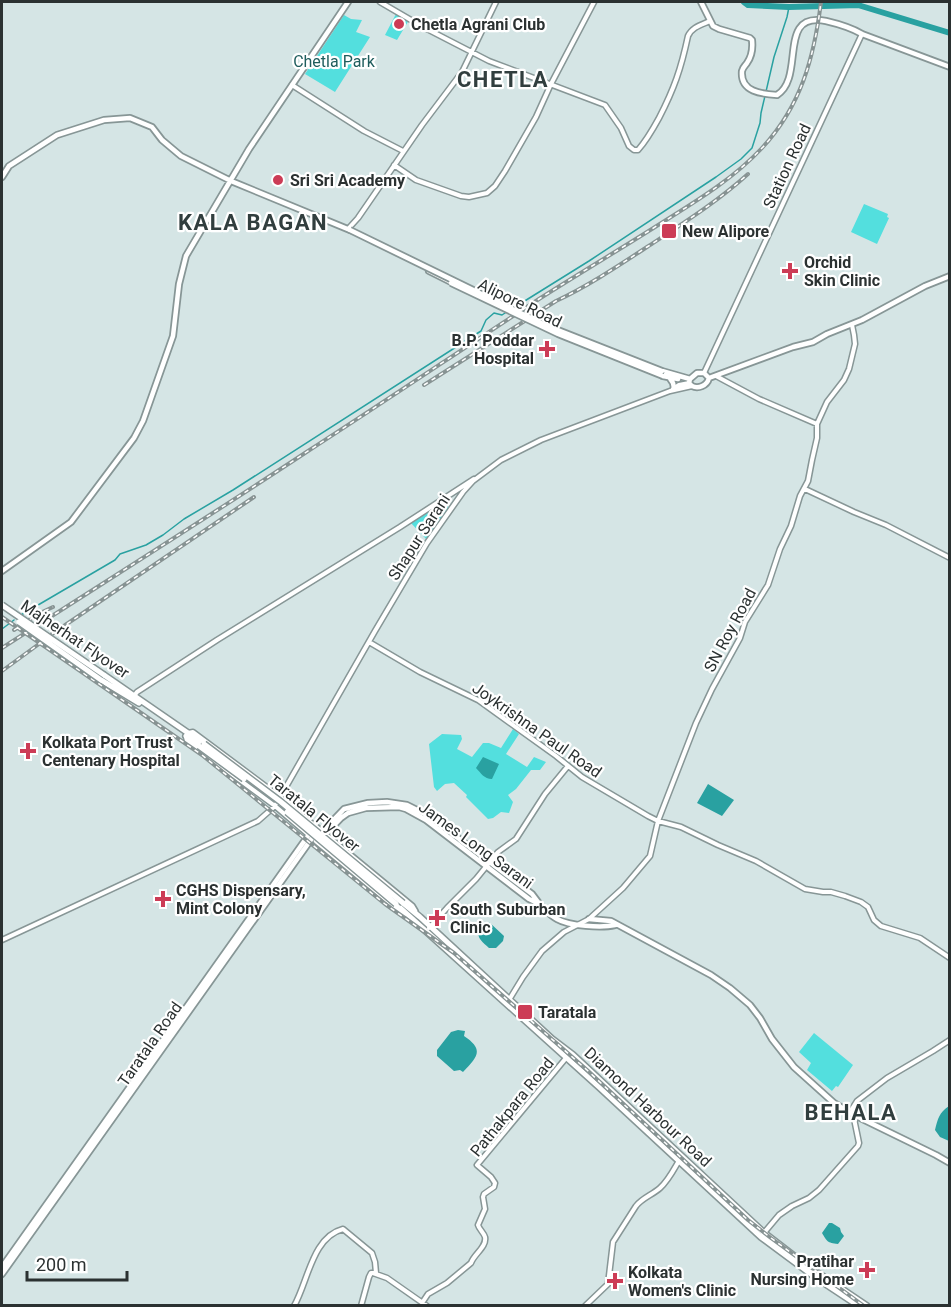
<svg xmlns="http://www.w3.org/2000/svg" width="951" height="1307" font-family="Roboto,sans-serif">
  <rect width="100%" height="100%" fill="#d5e5e5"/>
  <path fill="#53dfde" d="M 397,12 L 409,20 L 397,40 L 385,35 Z
    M 344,15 L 351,19 L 362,20 L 356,32 L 370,37 L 335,92 L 305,74 Z
    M 864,204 L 888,214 L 887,217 L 889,218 L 877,244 L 851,232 Z
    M 444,500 L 449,509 L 427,540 L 410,522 Z
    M 513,729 L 519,734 L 506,754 L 527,767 L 534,757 L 546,762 L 540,770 L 531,770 L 516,789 L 508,795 L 513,802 L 509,813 L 501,812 L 493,818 L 488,819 L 466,797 L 467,795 L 454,783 L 445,784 L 437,791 L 434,787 L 429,744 L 442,734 L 461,735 L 462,739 L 457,749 L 472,757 L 483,743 L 489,743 L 501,748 Z
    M 814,1033 L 853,1065 L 838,1087 L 836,1086 L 832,1091 L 807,1070 L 811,1063 L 799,1052 Z"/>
  <path fill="#29a1a1" d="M 483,757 L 499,764 L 492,779 C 484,779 481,773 476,768 Z
    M 708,784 L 734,800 L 722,816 L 697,803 Z
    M 489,922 L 504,936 L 503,941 L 496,948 L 489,948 C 476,937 474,933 489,922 Z
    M 458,1030 L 465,1031 L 464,1036 C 485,1050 477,1057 463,1072 L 460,1070 L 454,1071 L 437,1056 L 437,1050 L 451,1032 Z
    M 949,1106 L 949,1141 L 940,1137 L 935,1130 C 938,1118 939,1113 949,1106 Z
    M 829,1223 L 832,1223 L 840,1228 L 841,1232 L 844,1236 L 838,1244 C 827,1243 827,1241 822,1233 Z"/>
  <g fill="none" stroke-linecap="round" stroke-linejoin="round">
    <path stroke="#29a1a1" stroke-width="1.5" d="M 515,307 L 589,261 L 716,177 L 741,159 L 752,148 L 760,123 L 761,113 L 774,57 L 787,17 L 789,7
      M 21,615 L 115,560 L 120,554 L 146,545 L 163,535 L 184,519 L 233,490 L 481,331 L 486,320 L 494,313 L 502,315 L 508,311
      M 2,629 L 14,620"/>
    <path stroke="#29a1a1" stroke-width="6" d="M 744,2 L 748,5 L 789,7 L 858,5 L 950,33"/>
    <g stroke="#879696" stroke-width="7">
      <path id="tertiary" d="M 380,2 L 423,27 L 489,61 L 605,105 L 621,128 L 629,146 L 634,150 L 638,150 C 646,141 653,129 659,118 C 674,89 681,69 688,36 C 692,27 701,25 710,21
        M 292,85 L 364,131 L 403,151
        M 394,165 L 416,180 L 461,196 L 469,197 L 487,193 L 495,186 L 505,171 L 536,117 L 551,84 L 594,2
        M 348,229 L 358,218 L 422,125 L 462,72 L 496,2
        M 704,373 L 862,34
        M 716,376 L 759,399 L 817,424
        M 673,389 L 679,385 L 689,383
        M 805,489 L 854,512 L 886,525 L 950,558
        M 369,642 L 420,672 L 478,700 L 556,756 L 582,777 L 648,816 L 658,821 L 681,827 L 718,845 L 756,861 L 805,889 L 823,892 L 831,892 L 845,896 L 861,902 L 868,907 L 874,920 L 881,926 L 920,938 L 950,958
        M 134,696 L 137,692 L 217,640 L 400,527 L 474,479
        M 188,733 L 193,732 L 280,797 L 315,826
        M 186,737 L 187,741 L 275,806 L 309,835
        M 429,928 L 447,908 L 476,879 L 498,852 L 516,839 L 545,794 L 568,766
        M 2,940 L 258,821 L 275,806 L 375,631 L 427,543 L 463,492 L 473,481 L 501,460 L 541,440 L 670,391 L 692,386
        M 509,1000 L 523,977 L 542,951 L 564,932 L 589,919 L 623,888 L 650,856 L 658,821 L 696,723 L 712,689 L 740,638 L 745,622 L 768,585 L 780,549 L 791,526 L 800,496 L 808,481 L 812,460 L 817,438 L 817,424 L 827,402 L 844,380 L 849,369 L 855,344 L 854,335 L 852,325
        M 763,1234 L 779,1215 L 792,1206 L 809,1198 L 819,1190 L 858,1146 L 859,1143 L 852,1109 L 857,1101 L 887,1078 L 933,1051 L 950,1040
        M 294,1306 C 308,1282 312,1237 343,1229 L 372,1253 L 375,1262 L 376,1273
        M 361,1306 L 369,1277 L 371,1273 L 373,1273 L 387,1278 L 427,1306
        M 420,1306 L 428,1294 L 447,1283 L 471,1263 C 474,1254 487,1247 485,1237 C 484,1233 479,1229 478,1225 L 485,1209 L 483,1197 L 484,1194 L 494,1187 L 495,1183 L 491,1177 L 477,1165 L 566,1058
        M 585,1306 L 608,1284 L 613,1242 L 636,1206 C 642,1198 652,1195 660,1188 C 669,1180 674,1169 680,1159"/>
    </g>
    <g stroke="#879696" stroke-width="8">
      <path id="secondary" d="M 701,2 L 713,26 L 719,29 L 750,38 L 752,40 C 753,49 752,56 747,63 C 745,66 743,67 742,71 C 740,92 762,94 777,95 C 806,77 776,11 826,21 C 839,24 850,27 862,34 L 950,67
        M 2,177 L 9,166 L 57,135 L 104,120 L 130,118 L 152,127 L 162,140 L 181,156 L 231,181 L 350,230
        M 429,271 L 451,282
        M 662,371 L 690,379
        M 663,376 L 678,379
        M 669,377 L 673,383 L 674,388
        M 709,378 L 704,373 L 697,373 L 690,379 L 689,383 L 692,386 C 698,389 707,386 709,378 L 793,347 L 813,342 L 827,334 L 862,320 L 925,286 L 950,276
        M 2,571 L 71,522 L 134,438 L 143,421 L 173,336 L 179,284 L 186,256 L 249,149 L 348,2
        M 321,833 L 344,809 L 368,803 L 387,802 L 407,805 L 423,813 L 438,823 L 532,894 L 538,902
        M 316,841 L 404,914
        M 318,842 L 341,818 L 348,813 L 366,808 L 399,807 L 406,809 L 426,820 L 529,899 C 542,904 546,913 557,919 C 569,926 602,928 615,925
        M 589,919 L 611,921 L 711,975 L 730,988 L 750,1005 L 760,1018 L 772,1039 L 794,1067 L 834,1103 L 852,1114 L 936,1155 L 950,1163
        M 2,1267 L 315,826 L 412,906 L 415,911
        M 2,1274 L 315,834"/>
    </g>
    <g stroke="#879696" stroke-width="8">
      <path id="trunk" d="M 104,675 L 204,744
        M 101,680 L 139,703
        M 186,736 L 199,746
        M 403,903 L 420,917 L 552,1039 L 573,1055 L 764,1233 L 803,1263 L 867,1306
        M 396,904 L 599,1087 L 761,1237 L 815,1277 L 859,1306"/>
    </g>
    <use href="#tertiary" stroke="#fff" stroke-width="4"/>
    <use href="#secondary" stroke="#fff" stroke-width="4.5"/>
    <use href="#trunk" stroke="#fff" stroke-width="5"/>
    <g stroke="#879393" stroke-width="4">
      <path id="rail" d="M 424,385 L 556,301 C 588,286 618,266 647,247 C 682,224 717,202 748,174
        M 2,617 L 202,755 L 385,904 L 454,953 L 587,1070 L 748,1220 L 771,1238 L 864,1306
        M 14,630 L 38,614 L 53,607
        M 52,634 L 254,497
        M 2,648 C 103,583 205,519 305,453 C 384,402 461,350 539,299 C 580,273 622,248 663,222 C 698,200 733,179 762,148 C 801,106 814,58 821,2
        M 2,671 L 43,641"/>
    </g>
    <use href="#rail" stroke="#fff" stroke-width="1.5" stroke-dasharray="4.5" stroke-linecap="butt"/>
    <g stroke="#879696" stroke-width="8" stroke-linecap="butt">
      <path id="secondary-bridge" d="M 350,230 L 545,325 L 662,371
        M 451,283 L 558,334 L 663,376"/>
    </g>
    <g stroke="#879696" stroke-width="8" stroke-linecap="butt">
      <path id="trunk-bridge" d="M 2,605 L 104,675
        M 19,622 L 101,680
        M 204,744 L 281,802 L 403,903
        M 199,746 L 244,779
        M 287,812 L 396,904"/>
    </g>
    <use href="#secondary-bridge" stroke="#fff" stroke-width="4.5"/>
    <use href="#trunk-bridge" stroke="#fff" stroke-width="5"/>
  </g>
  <g fill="#cc3c56" stroke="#fff" stroke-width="2">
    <circle cx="399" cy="24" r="6"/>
    <circle cx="278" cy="180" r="6"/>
    <rect x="661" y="223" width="16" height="16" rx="3"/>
    <path d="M787 262h6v6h6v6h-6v6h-6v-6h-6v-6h6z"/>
    <path d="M544 340h6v6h6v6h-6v6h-6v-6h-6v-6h6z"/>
    <path d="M25 742h6v6h6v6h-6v6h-6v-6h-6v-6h6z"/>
    <path d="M160 890h6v6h6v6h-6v6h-6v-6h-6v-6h6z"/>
    <path d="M434 909h6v6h6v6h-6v6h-6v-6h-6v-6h6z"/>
    <rect x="517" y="1004" width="16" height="16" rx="3"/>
    <path d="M864 1261h6v6h6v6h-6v6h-6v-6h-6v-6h6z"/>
    <path d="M612 1272h6v6h6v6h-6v6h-6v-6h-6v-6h6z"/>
  </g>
  <g text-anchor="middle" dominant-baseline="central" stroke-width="4.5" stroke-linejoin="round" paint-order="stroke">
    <g font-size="16" font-weight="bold" fill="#2b3131" stroke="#fff" text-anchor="start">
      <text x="411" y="24">Chetla Agrani Club</text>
      <text x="290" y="180">Sri Sri Academy</text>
      <text x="682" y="231">New Alipore</text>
      <text x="804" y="262">Orchid<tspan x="804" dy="18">Skin Clinic</tspan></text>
      <text x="534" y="340" text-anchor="end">B.P. Poddar<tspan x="534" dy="18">Hospital</tspan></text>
      <text x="42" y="742">Kolkata Port Trust<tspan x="42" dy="18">Centenary Hospital</tspan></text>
      <text x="176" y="890">CGHS Dispensary,<tspan x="176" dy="18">Mint Colony</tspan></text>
      <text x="450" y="909">South Suburban<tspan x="450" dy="18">Clinic</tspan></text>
      <text x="538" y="1012">Taratala</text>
      <text x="854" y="1261" text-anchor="end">Pratihar<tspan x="854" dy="18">Nursing Home</tspan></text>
      <text x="628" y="1272">Kolkata<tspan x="628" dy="18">Women's Clinic</tspan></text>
    </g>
    <g font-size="16" fill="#1f5d5d" stroke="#fff">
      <text x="334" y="61">Chetla Park</text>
    </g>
    <g font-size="16" fill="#2b3131" stroke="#fff">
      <text transform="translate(787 166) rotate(-65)">Station Road</text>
      <text transform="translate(520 303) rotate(26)">Alipore Road</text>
      <text transform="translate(419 537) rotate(-57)">Shapur Sarani</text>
      <text transform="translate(730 630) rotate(-62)">SN Roy Road</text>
      <text transform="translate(75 639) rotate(34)">Majherhat Flyover</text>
      <text transform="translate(537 730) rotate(35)">Joykrishna Paul Road</text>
      <text transform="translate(314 813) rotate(39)">Taratala Flyover</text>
      <text transform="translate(476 845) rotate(36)">James Long Sarani</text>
      <text transform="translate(150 1044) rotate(-55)">Taratala Road</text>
      <text transform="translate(512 1107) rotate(-51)">Pathakpara Road</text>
      <text transform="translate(648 1107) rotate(43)">Diamond Harbour Road</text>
    </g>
    <g font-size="22" font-weight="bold" letter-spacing="1.5" fill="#313e3e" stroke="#fff">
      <text x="503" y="79">CHETLA</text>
      <text x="253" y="222">KALA BAGAN</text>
      <text x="851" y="1112">BEHALA</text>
    </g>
  </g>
  <rect width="951" height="1307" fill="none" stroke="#2b3131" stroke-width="6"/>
  <path d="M27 1271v9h100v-9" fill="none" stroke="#2b3131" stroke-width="3"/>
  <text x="36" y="1271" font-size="18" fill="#2b3131" stroke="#ffffff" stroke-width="4.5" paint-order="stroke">200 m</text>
</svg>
